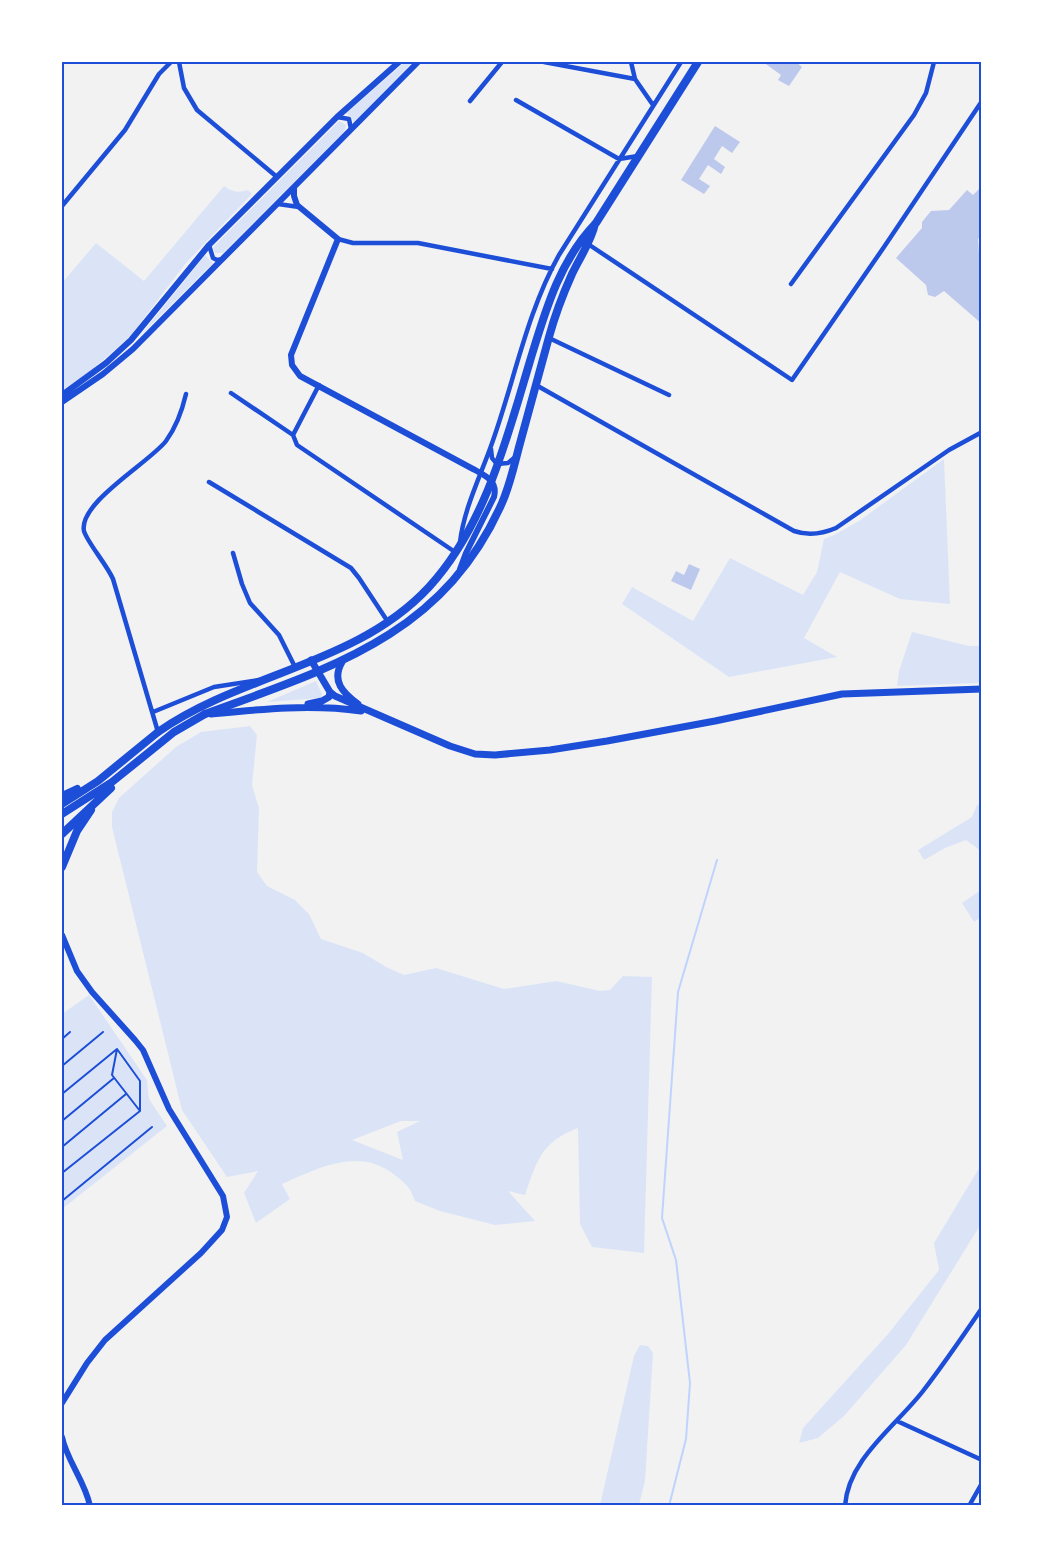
<svg xmlns="http://www.w3.org/2000/svg" width="1043" height="1567" font-family="Ubuntu,sans-serif">
  <rect width="100%" height="100%" fill="#f2f2f2"/>
  <path fill="#dbe4f7" fill-rule="evenodd" d="M 405,62 L 413,62 L 354,122 L 351,117 L 346,113 Z
    M 339,121 L 346,125 L 344,132 L 223,253 L 215,253 L 213,248 L 215,245 Z
    M 224,186 C 232,192 238,193 248,190 L 252,194 L 186,263 L 131,335 L 115,350 L 84,376 L 62,390 L 62,283 L 96,243 L 144,281 Z
    M 205,255 L 213,263 L 140,336 Z
    M 944,459 L 950,604 L 900,599 L 840,572 L 804,638 L 837,657 L 729,677 L 622,604 L 632,587 L 693,621 L 730,558 L 803,595 L 817,572 L 824,539 L 834,535 L 859,521 Z
    M 912,632 L 969,646 L 981,646 L 981,683 L 897,686 L 899,671 Z
    M 316,681 L 322,694 L 321,698 L 267,702 Z
    M 250,726 L 257,735 L 252,785 L 259,808 L 257,872 L 267,886 L 295,900 L 309,914 L 321,939 L 363,953 L 386,967 L 404,975 L 436,968 L 504,989 L 556,981 L 600,991 L 610,990 L 623,976 L 652,977 L 644,1253 L 592,1247 L 580,1224 L 578,1128 C 541,1142 537,1161 525,1195 L 508,1191 L 535,1221 L 495,1225 L 440,1211 L 415,1201 C 410,1187 407,1185 396,1176 C 360,1146 319,1168 282,1184 L 290,1199 L 256,1223 L 244,1193 L 258,1171 L 227,1177 L 182,1110 L 112,827 L 112,812 L 119,798 L 176,747 L 201,732 ZM 401,1121 L 420,1121 L 397,1132 L 403,1160 L 352,1140 Z
    M 977,805 L 981,806 L 981,851 L 966,840 L 945,848 L 924,860 L 918,850 L 972,817 Z
    M 981,890 L 981,917 L 974,922 L 962,903 Z
    M 89,995 L 147,1080 L 149,1099 L 167,1126 L 62,1209 L 62,1014 Z
    M 981,1165 L 981,1224 L 906,1345 L 844,1416 L 818,1438 L 799,1443 L 803,1428 L 888,1334 L 939,1270 L 934,1243 Z
    M 640,1345 L 648,1346 L 653,1353 L 645,1481 L 639,1505 L 600,1505 L 634,1356 Z"/>
  <g fill="none" stroke-linecap="round" stroke-linejoin="round">
    <path stroke="#bfd3fe" stroke-width="2" d="M 669,1506 L 686,1439 L 690,1383 L 676,1260 L 662,1218 L 678,992 L 717,860"/>
  </g>
  <path fill="#bdc9ec" d="M 763,62 L 796,62 L 802,67 L 789,86 L 778,80 L 781,75 Z
    M 715,126 L 740,142 L 732,153 L 722,146 L 714,159 L 725,167 L 721,174 L 708,165 L 699,179 L 710,186 L 704,194 L 681,180 Z
    M 982,186 L 982,235 L 978,239 L 980,266 L 982,266 L 982,324 L 944,291 L 935,297 L 928,295 L 926,285 L 896,258 L 922,228 L 922,222 L 931,211 L 949,210 L 967,190 L 973,195 Z
    M 689,564 L 700,569 L 691,590 L 671,581 L 676,571 L 684,575 Z"/>
  <g fill="none" stroke-linecap="round" stroke-linejoin="round">
    <path stroke="#1d4ed8" stroke-width="2" d="M 62,1039 L 70,1032
      M 117,1049 L 112,1075 L 140,1111
      M 117,1049 L 140,1081 L 140,1111
      M 62,1066 L 103,1032
      M 62,1094 L 117,1049
      M 62,1121 L 114,1078
      M 62,1147 L 126,1094
      M 62,1173 L 140,1111
      M 62,1201 L 152,1127"/>
    <path stroke="#1d4ed8" stroke-width="4.5" d="M 179,62 L 184,88 L 197,110 L 277,177
      M 544,62 L 635,79
      M 631,62 L 635,79 L 653,105
      M 516,100 L 619,159 L 638,156
      M 470,101 L 502,62
      M 337,117 L 349,119 L 351,129
      M 278,204 L 299,207
      M 62,206 L 125,130 L 159,74 L 171,62
      M 338,239 L 353,243 L 418,243 L 552,269
      M 588,244 L 792,380 L 884,247 L 982,101
      M 209,245 L 213,258 L 217,260 L 223,259
      M 791,284 L 914,115 L 926,93 L 934,62
      M 549,338 L 669,395
      M 536,385 L 794,531 C 809,536 822,534 836,528 L 949,450 L 982,432
      M 231,393 L 293,435 L 297,445 L 455,552
      M 293,435 L 319,385
      M 491,449 L 492,458 L 497,464 L 508,463 L 514,458
      M 209,482 L 351,568 L 359,578 L 388,622
      M 460,542 C 464,509 480,477 491,446 C 514,383 526,314 559,255 L 681,62
      M 233,553 L 242,584 L 250,603 L 279,635 L 295,667
      M 153,712 L 214,687 L 259,680
      M 158,732 L 113,579 C 107,565 87,542 84,531 C 78,503 150,462 166,441 C 177,426 182,411 186,394
      M 897,1421 L 982,1460
      M 845,1506 C 848,1459 896,1426 923,1391 C 944,1364 963,1336 982,1308
      M 969,1506 L 982,1483"/>
    <path stroke="#1d4ed8" stroke-width="6" d="M 294,188 L 294,196 L 297,205 L 338,239 L 291,355 L 292,365 L 300,376 L 473,469 C 486,476 498,481 494,497 L 466,553 L 460,569
      M 62,395 L 106,363 L 131,340 L 209,245 L 337,117 L 399,62
      M 62,402 L 103,374 L 133,349 L 418,62
      M 62,935 L 77,971 L 92,992 L 135,1040 L 143,1050 L 169,1109 L 223,1196 L 227,1217 L 222,1230 L 201,1253 L 105,1340 L 87,1363 L 62,1403
      M 62,1437 C 67,1461 85,1481 90,1506"/>
    <path stroke="#1d4ed8" stroke-width="7" d="M 311,660 L 330,692 L 335,696 L 450,746 L 475,754 L 495,755 L 550,750 L 607,741 L 715,721 L 842,694 L 982,689
      M 342,662 C 331,681 343,693 358,704
      M 308,704 L 322,701 L 329,697 L 330,692
      M 211,714 C 262,709 311,704 361,711"/>
    <path stroke="#1d4ed8" stroke-width="8" d="M 205,714 C 330,668 443,636 502,503 C 510,485 514,466 519,447 C 529,410 539,374 549,337 C 555,315 563,294 572,274 C 580,257 591,242 595,224
      M 158,732 C 242,673 357,665 429,587 C 485,526 507,438 530,361 C 545,312 559,261 596,223 L 698,62"/>
    <path stroke="#1d4ed8" stroke-width="8" d="M 62,796 L 77,789
      M 62,804 L 98,781 L 158,732
      M 62,814 L 112,782 L 174,732 L 205,714
      M 62,834 L 111,788
      M 62,867 L 77,831 L 91,810"/>
  </g>
  <rect width="1043" height="1567" fill="none" stroke="#ffffff" stroke-width="126"/>
  <rect x="63" y="63" width="917" height="1441" fill="none" stroke="#1d4ed8" stroke-width="2"/>
</svg>
